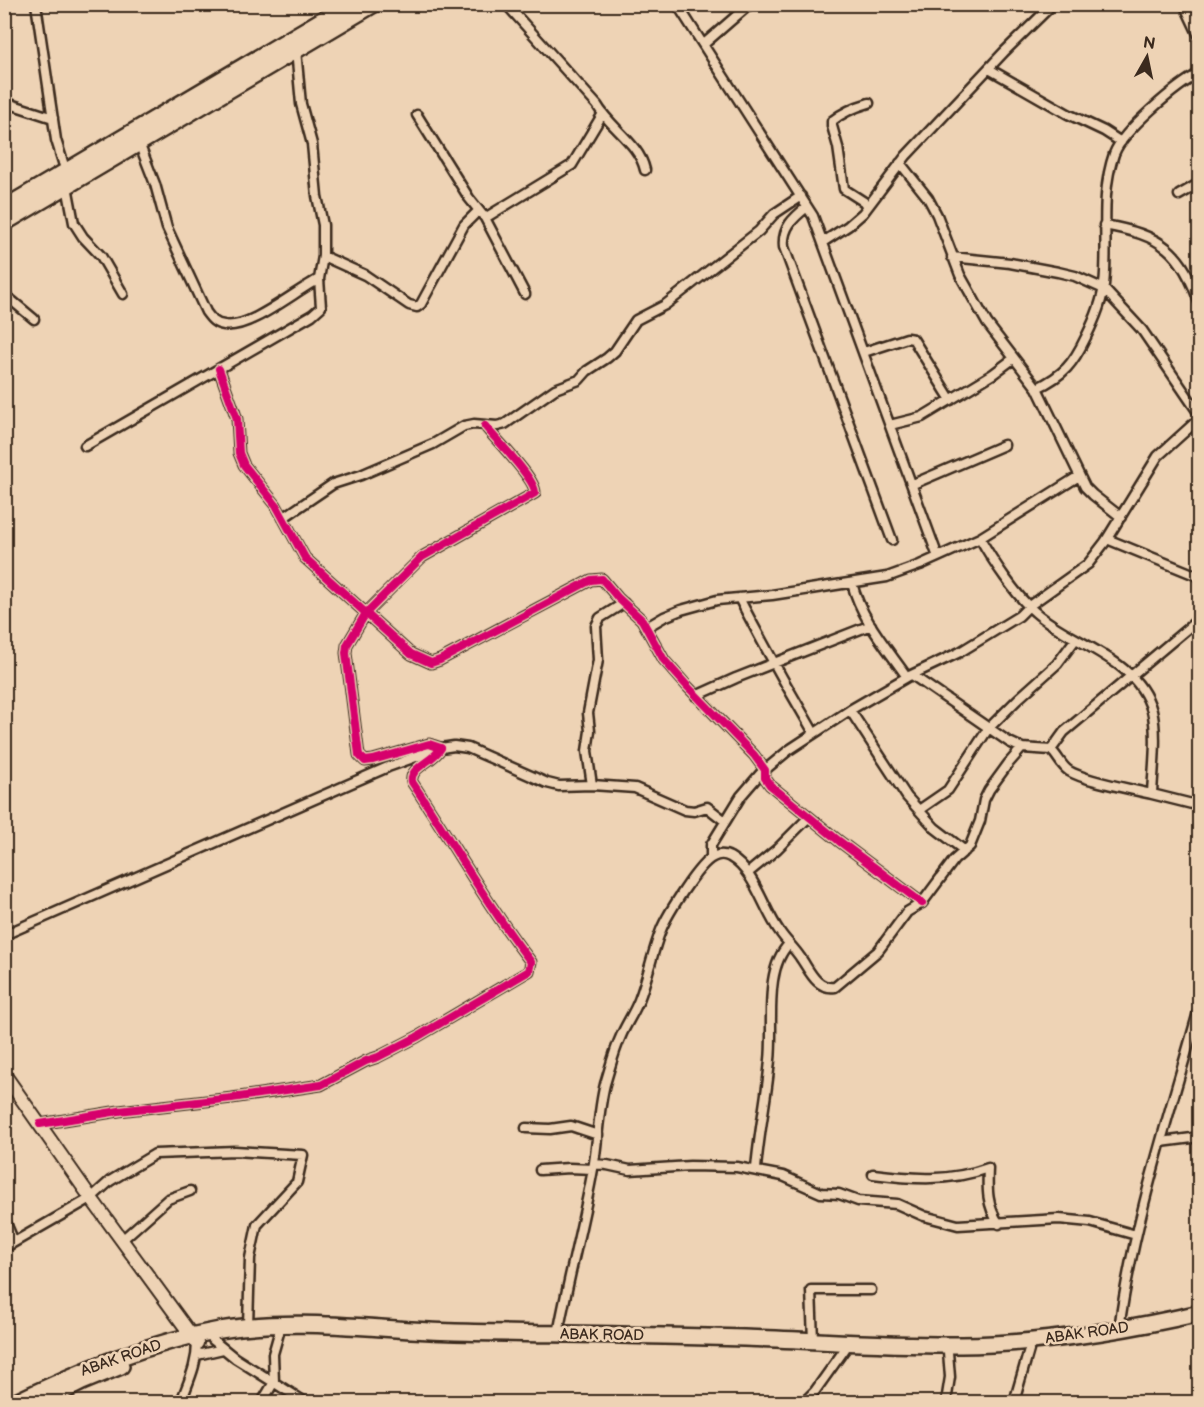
<svg xmlns="http://www.w3.org/2000/svg" width="1204" height="1407" font-family="'Balsamiq Sans',sans-serif">
  <rect width="100%" height="100%" fill="#eed3b5"/>
  <filter id="ink" filterUnits="userSpaceOnUse"><feTurbulence type="fractalNoise" baseFrequency=".0167" numOctaves="2"/><feDisplacementMap in="SourceGraphic" scale="12" xChannelSelector="R" yChannelSelector="G"/><feConvolveMatrix kernelMatrix="1 2 1 2 8 2 1 2 1" color-interpolation-filters="sRGB"/></filter>
  <g filter="url(#ink)">
    <g fill="none" stroke-linecap="round" stroke-linejoin="round">
      <g stroke="#3b2a1e" stroke-width="13">
        <path id="street" d="M 36,4 L 56,140 L 66,172
          M 506,4 L 597,105 C 610,128 639,143 645,170
          M 677,4 L 813,216 L 938,557
          M 1184,4 L 1200,38
          M 704,44 L 750,4
          M 989,69 L 1068,114 L 1104,131 L 1121,142
          M 4,102 L 53,118
          M 869,103 C 855,107 843,112 832,121 L 832,126 L 838,147 L 844,189 L 869,205
          M 417,115 L 469,198 L 485,218 L 525,294
          M 139,143 L 155,184 L 167,228 L 206,312 C 211,319 215,324 224,325 C 249,330 295,291 319,279
          M 900,163 L 928,198 L 937,215 L 960,275 L 987,323 L 1037,388 L 1085,487 L 1093,495 L 1121,517
          M 67,186 L 74,223 L 83,237 L 101,256 L 123,294
          M 1179,195 L 1200,183
          M 807,207 C 793,218 782,228 784,247 L 892,540
          M 485,218 L 572,165 L 602,115
          M 1104,225 C 1161,235 1182,250 1200,305
          M 823,242 L 848,226 L 863,213 L 906,156 L 1004,52 L 1053,4
          M 323,256 L 365,275 L 409,305 L 417,307 L 421,304 L 464,225 L 478,211
          M 952,257 L 1010,263 L 1058,272 L 1075,276 L 1104,289 L 1142,330 L 1200,415
          M 4,294 L 34,319
          M 864,352 L 907,338 L 913,339 L 951,400
          M 219,369 L 237,419 L 239,453 L 244,465 L 276,505 L 305,558 L 411,654 L 431,663 L 440,660 L 591,580 L 602,579 L 618,598 L 642,620 L 664,660 L 688,687 L 754,755 L 765,770 L 765,778 L 770,785 L 839,841 L 922,903
          M 1037,388 C 1064,375 1073,364 1086,337 C 1094,321 1102,303 1104,285 C 1109,241 1099,197 1114,154 C 1123,130 1177,85 1200,73
          M 890,425 L 922,417 L 993,374 L 1013,359
          M 85,446 L 312,315 L 321,307 L 319,279 L 323,256 L 323,225 L 317,196 L 312,144 L 301,104 L 296,50
          M 913,484 L 1004,445
          M 283,518 L 333,484 L 361,475 L 433,444 L 464,426 L 474,424 L 497,426 L 505,424 L 555,389 L 579,380 L 587,371 L 607,358 L 615,351 L 636,320 L 665,305 L 759,231 L 774,214 L 801,196
          M 980,538 L 1079,476
          M 1107,539 L 1200,577
          M 852,583 C 861,619 887,648 907,677
          M 739,598 C 763,644 788,689 814,733
          M 647,627 L 664,617 L 681,610 L 717,600 L 772,595 L 887,577 L 920,565 L 980,538 C 992,560 1016,596 1035,612 C 1072,645 1137,657 1152,711 C 1158,735 1153,769 1152,794 L 1200,806
          M 912,675 L 1009,742 L 1022,748 L 1051,750 C 1058,756 1061,766 1069,771 C 1085,781 1131,789 1152,794
          M 696,696 L 736,678 L 871,625
          M 850,710 L 907,797 L 935,828 L 965,851
          M 1051,750 L 1064,732 L 1082,717 L 1200,618
          M 592,785 L 587,751 L 590,731 L 588,713 L 598,660 L 596,626 L 600,618 L 624,603
          M 919,810 L 948,790 L 988,729 L 1018,699 L 1057,664 L 1075,640
          M 711,857 L 711,845 L 741,796 L 760,774 L 789,750 L 850,710 L 907,677 L 960,652 L 1019,616 L 1029,606 L 1088,564 L 1105,542 L 1158,456 L 1200,418
          M 748,873 L 777,849 L 809,817
          M 4,935 L 388,767 L 441,748 L 454,746 L 468,748 L 547,783 L 559,786 L 592,785 L 635,788 L 685,810 L 694,811 L 707,807 L 725,821
          M 40,1124 L 119,1111 L 232,1098 L 321,1085 L 366,1061 L 378,1057 L 417,1037 L 529,971 L 531,962 C 487,905 452,842 412,782 C 409,767 433,762 441,748 L 429,744 L 373,760 L 365,761 L 359,755 L 346,653 L 347,645 L 366,613 L 422,557 L 535,493 C 536,479 495,439 485,426
          M 526,1128 L 550,1129 L 571,1126 L 598,1135
          M 1161,1142 L 1200,1137
          M 594,1164 L 607,1165 L 630,1170 L 690,1166 L 737,1167 L 783,1176 L 821,1193 L 839,1194 L 858,1201 L 897,1204 L 924,1216 L 958,1225 L 1059,1219 L 1090,1222 L 1136,1235
          M 756,1169 C 759,1132 767,1096 770,1060 C 774,1026 763,970 789,944
          M 540,1170 L 569,1168 L 593,1169
          M 873,1174 C 912,1179 950,1182 988,1168 C 987,1190 987,1206 999,1224
          M 4,1218 L 14,1242
          M 122,1240 L 168,1199 L 190,1191
          M 4,1248 L 91,1198 L 110,1181 L 155,1154 L 235,1151 L 303,1155 L 297,1182 L 257,1225 L 250,1258 L 248,1326
          M 1119,1329 C 1134,1219 1170,1113 1200,1005
          M 558,1334 C 568,1279 583,1225 593,1169 C 598,1141 598,1112 605,1084 C 610,1068 614,1051 621,1036 C 626,1024 634,1013 639,1000 C 648,977 652,953 661,930 C 667,915 699,863 713,857 C 718,854 725,854 730,857 C 755,871 763,909 780,932 C 786,941 794,948 800,957 C 809,969 816,990 835,987 L 878,951 L 907,912 L 922,903 L 954,860 L 970,846 L 980,821 L 984,800 L 989,790 L 1008,764 L 1022,748
          M 213,1340 L 235,1358 L 305,1402
          M 813,1340 L 811,1290 L 871,1290
          M 197,1355 L 223,1349
          M 181,1402 C 188,1382 197,1366 197,1343
          M 262,1402 L 274,1382 L 273,1354 L 279,1333
          M 804,1402 L 815,1391 L 845,1349
          M 946,1402 L 950,1377 L 948,1352
          M 1014,1402 L 1029,1350"/>
      </g>
      <g stroke="#3b2a1e" stroke-width="16">
        <path id="secondary" d="M 4,1074 L 91,1198 L 197,1343"/>
      </g>
      <g stroke="#3b2a1e" stroke-width="20">
        <path id="highway" d="M 4,208 L 349,4
          M 4,223 L 374,4
          M 16,1402 C 83,1370 146,1343 220,1330 C 298,1317 376,1330 455,1332 C 551,1334 647,1335 744,1338 C 816,1340 889,1346 961,1345 C 1041,1344 1121,1331 1200,1313
          M 42,1402 L 82,1382 L 121,1366"/>
      </g>
      <use href="#street" stroke="#eed3b5" stroke-width="8"/>
      <use href="#secondary" stroke="#eed3b5" stroke-width="12"/>
      <use href="#highway" stroke="#eed3b5" stroke-width="15"/>
      <g stroke="#eed3b5" stroke-width="11">
        <path id="cycleway" d="M 219,369 L 237,419 L 239,453 L 244,465 L 276,505 L 305,558 L 411,654 L 431,663 L 440,660 L 591,580 L 602,579 L 618,598 L 642,620 L 664,660 L 688,687 L 754,755 L 765,770 L 765,778 L 770,785 L 839,841 L 922,903
          M 40,1124 L 119,1111 L 232,1098 L 321,1085 L 366,1061 L 378,1057 L 417,1037 L 529,971 L 531,962 C 487,905 452,842 412,782 C 409,767 433,762 441,748 L 429,744 L 373,760 L 365,761 L 359,755 L 346,653 L 347,645 L 366,613 L 422,557 L 535,493 C 536,479 495,439 485,426"/>
      </g>
      <use href="#cycleway" stroke="#d6006c" stroke-width="8"/>
    </g>
  </g>
  <g text-anchor="middle" dominant-baseline="central" stroke-width="5" stroke-linejoin="round" paint-order="stroke">
    <g font-size="15" fill="#3b2a1e" stroke="#eed3b5">
      <text transform="translate(1087 1333) rotate(-8)">ABAK ROAD</text>
      <text transform="translate(602 1335) rotate(1)">ABAK ROAD</text>
      <text transform="translate(121 1358) rotate(-19)">ABAK ROAD</text>
    </g>
  </g>
  <rect width="1204" height="1407" fill="none" stroke="#eed3b5" stroke-width="24"/>
  <rect x="12" y="12" width="1180" height="1383" fill="none" stroke="#3b2a1e" stroke-width="2" filter="url(#ink)"/>
  <g transform="translate(1147 57) rotate(9)" stroke="#eed3b5" stroke-width="4.5" paint-order="stroke">
  <path d="M0-4.5L10 22L0 15L-10 22Z" fill="#3b2a1e"/>
  <text y="-9" font-size="16" font-weight="bold" text-anchor="middle" fill="#3b2a1e">N</text>
  </g>
</svg>
